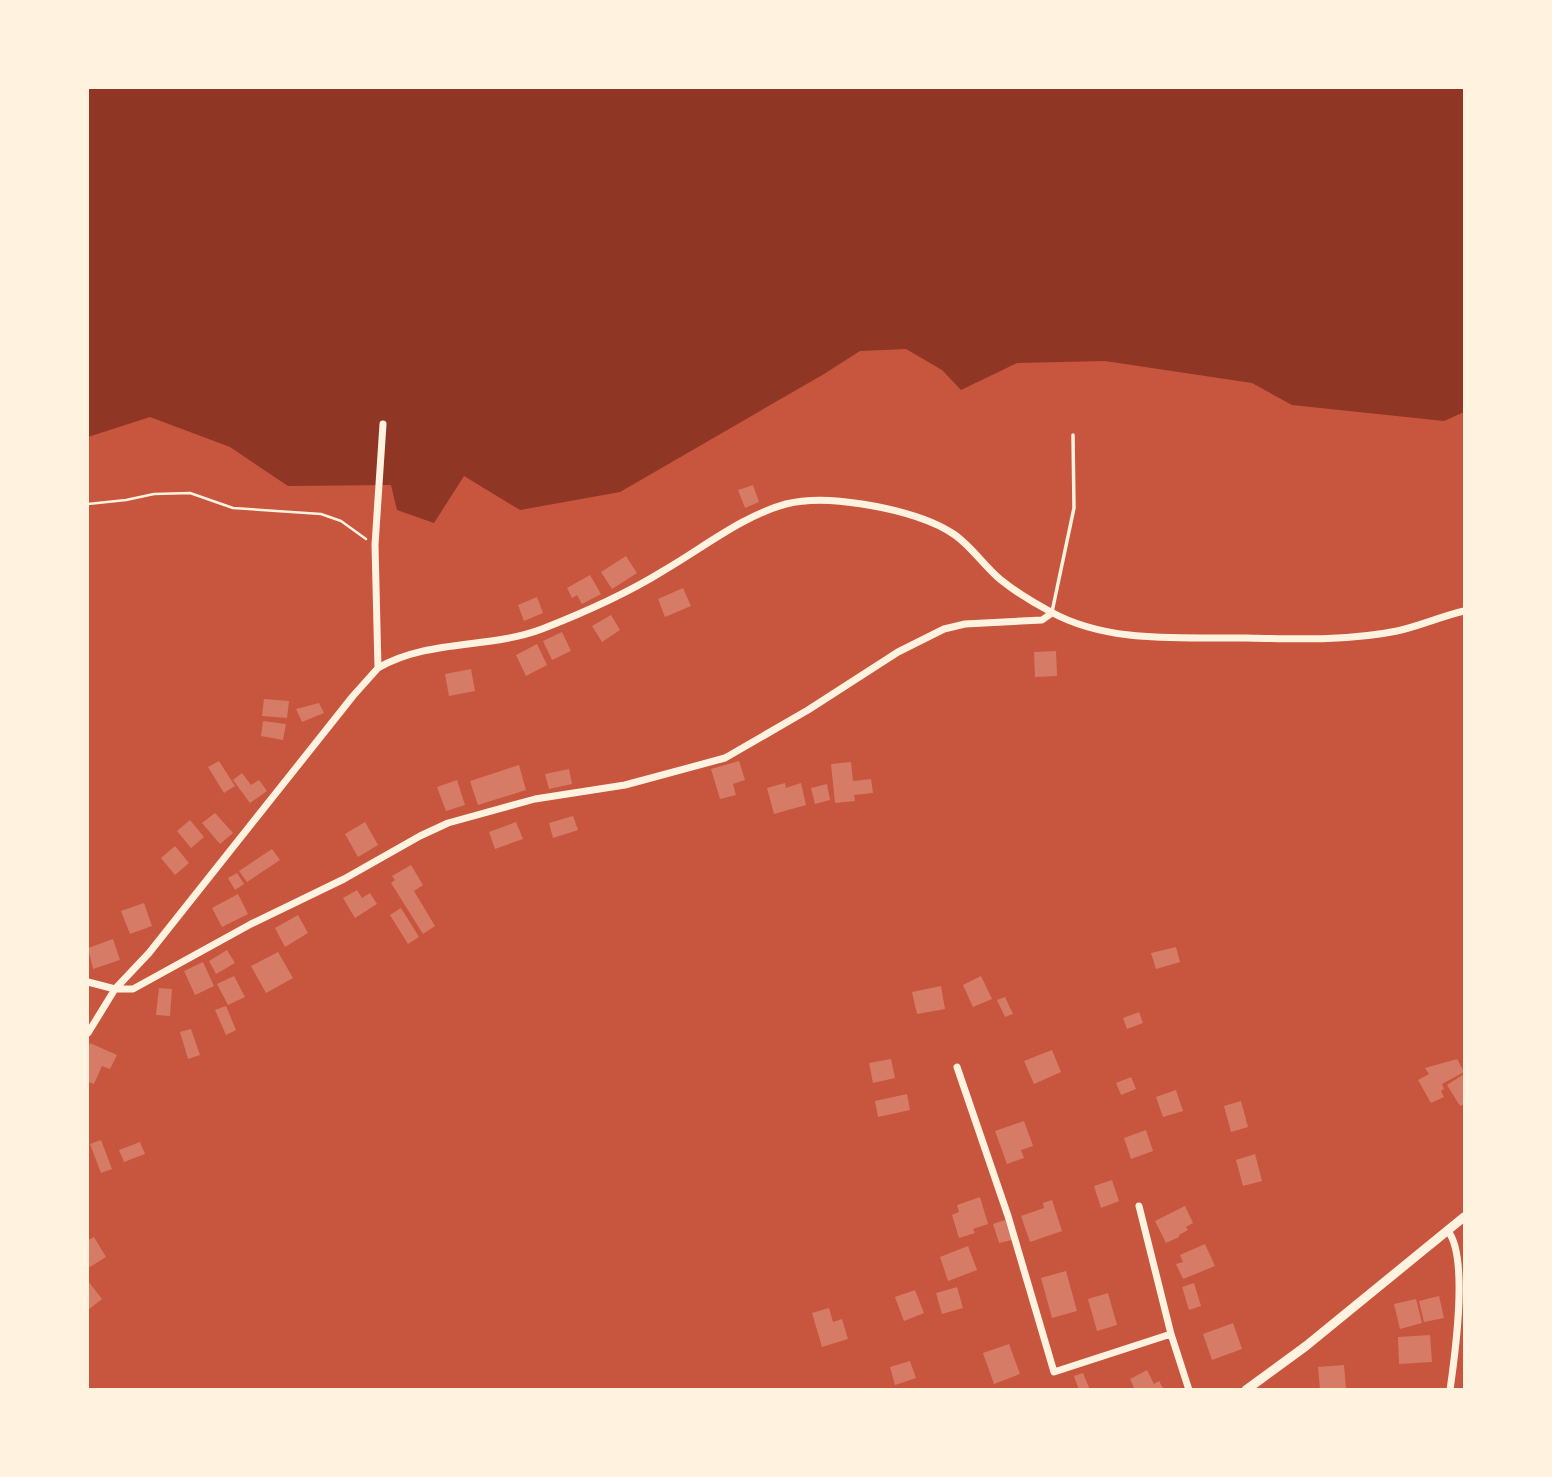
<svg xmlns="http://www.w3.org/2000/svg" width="1552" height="1477" font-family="Overpass,sans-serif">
  <rect width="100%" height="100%" fill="#c8553d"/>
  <path fill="#8f3625" d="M 88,88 L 1464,88 L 1464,412 L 1444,421 L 1292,405 L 1252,383 L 1105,361 L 1017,363 L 961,390 L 942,370 L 906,349 L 860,351 L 824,374 L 620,492 L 520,510 L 464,476 L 434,523 L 397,510 L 391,485 L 288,486 L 230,447 L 150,417 L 88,437 Z"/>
  <path fill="#d67c66" d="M 753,485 L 759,502 L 745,508 L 738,490 Z
    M 626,556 L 637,573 L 612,589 L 601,572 Z
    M 590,575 L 601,594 L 582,604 L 577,595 L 572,598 L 567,588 Z
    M 683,588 L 691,606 L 665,617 L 658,599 Z
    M 537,597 L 543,613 L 524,621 L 518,605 Z
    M 611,615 L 620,630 L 602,642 L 592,626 Z
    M 562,632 L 571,651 L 552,660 L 543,641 Z
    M 537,644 L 547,665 L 526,676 L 516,655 Z
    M 1056,651 L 1057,676 L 1035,677 L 1034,652 Z
    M 471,669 L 475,691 L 449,696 L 445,674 Z
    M 264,699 L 289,701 L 287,718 L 262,716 Z
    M 319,703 L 324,713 L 302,722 L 296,709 Z
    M 263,721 L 286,724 L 283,740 L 261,736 Z
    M 219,761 L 235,786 L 224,793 L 208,767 Z
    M 739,761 L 745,780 L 733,784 L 736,795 L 720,799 L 711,769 Z
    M 851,762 L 853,781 L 871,779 L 873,793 L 854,795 L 855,801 L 835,803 L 831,764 Z
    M 519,765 L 526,790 L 478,805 L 470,781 Z
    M 569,769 L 572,784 L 549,789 L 545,774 Z
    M 242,773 L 251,785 L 259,780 L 267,791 L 250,803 L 233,780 Z
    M 457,780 L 465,805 L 446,811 L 437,787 Z
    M 785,783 L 786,788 L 801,783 L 806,805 L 774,814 L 767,788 Z
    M 827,784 L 830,800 L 815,804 L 811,788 Z
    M 215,813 L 233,833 L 220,844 L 202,823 Z
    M 573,816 L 578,830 L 553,838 L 549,823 Z
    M 190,820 L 204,837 L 191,848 L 177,831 Z
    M 365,822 L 378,845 L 358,857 L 345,834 Z
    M 516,822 L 523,839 L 495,849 L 489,832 Z
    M 175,846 L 189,863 L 175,875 L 161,858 Z
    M 272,849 L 280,860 L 247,882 L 239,871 Z
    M 411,865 L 423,885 L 414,891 L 435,926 L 423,934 L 391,883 L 395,880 L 392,876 Z
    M 237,873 L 244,884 L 235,890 L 228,878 Z
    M 357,890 L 362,898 L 370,893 L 377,904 L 355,918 L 343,898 Z
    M 238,894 L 248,914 L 222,927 L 212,908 Z
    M 144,903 L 152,926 L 130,934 L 121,911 Z
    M 401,908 L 419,937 L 408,944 L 390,915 Z
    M 298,915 L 308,933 L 285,947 L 275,928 Z
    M 113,939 L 120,960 L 93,969 L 88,948 Z
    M 1176,947 L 1180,962 L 1156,969 L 1151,953 Z
    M 227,950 L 235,963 L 216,974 L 209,961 Z
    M 278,952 L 293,978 L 266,993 L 251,966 Z
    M 203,962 L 214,986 L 195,995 L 184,971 Z
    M 234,976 L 245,997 L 228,1005 L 217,984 Z
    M 981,976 L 992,999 L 973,1007 L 963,985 Z
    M 941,986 L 945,1009 L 917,1014 L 912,992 Z
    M 159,988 L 172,989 L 170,1016 L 156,1015 Z
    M 1005,997 L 1013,1014 L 1005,1017 L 997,1000 Z
    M 226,1006 L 236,1030 L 226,1035 L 215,1010 Z
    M 1139,1012 L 1143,1023 L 1127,1029 L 1123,1018 Z
    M 191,1029 L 200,1055 L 188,1059 L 180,1032 Z
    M 90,1043 L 117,1055 L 110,1069 L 102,1066 L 94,1084 L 88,1082 L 88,1048 Z
    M 1052,1050 L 1061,1072 L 1034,1084 L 1024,1061 Z
    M 891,1059 L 895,1078 L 873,1083 L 869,1063 Z
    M 1457,1059 L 1464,1072 L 1442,1084 L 1444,1089 L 1441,1091 L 1444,1097 L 1431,1103 L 1418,1080 L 1429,1074 L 1425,1068 Z
    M 1464,1074 L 1464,1104 L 1460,1106 L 1447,1085 Z
    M 1131,1077 L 1136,1089 L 1121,1095 L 1116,1083 Z
    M 1176,1090 L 1183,1111 L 1163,1117 L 1156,1097 Z
    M 907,1094 L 910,1110 L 878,1117 L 875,1101 Z
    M 1241,1101 L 1248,1127 L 1231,1132 L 1224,1106 Z
    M 1024,1121 L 1033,1146 L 1021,1150 L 1024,1158 L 1007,1164 L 995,1131 Z
    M 1146,1130 L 1153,1151 L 1131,1159 L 1124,1138 Z
    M 101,1140 L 112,1169 L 101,1173 L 90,1144 Z
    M 140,1142 L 145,1154 L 124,1162 L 119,1150 Z
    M 1255,1154 L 1262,1181 L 1243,1186 L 1236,1160 Z
    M 1112,1180 L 1119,1201 L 1101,1208 L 1094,1186 Z
    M 980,1197 L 988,1224 L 973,1229 L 975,1233 L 959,1238 L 952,1215 L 959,1212 L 957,1205 Z
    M 1052,1200 L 1062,1231 L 1030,1242 L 1021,1216 L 1044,1208 L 1043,1203 Z
    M 1185,1206 L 1193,1223 L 1186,1227 L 1188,1230 L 1179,1235 L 1179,1237 L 1166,1243 L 1155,1221 Z
    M 1005,1220 L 1012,1240 L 999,1243 L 993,1224 Z
    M 94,1237 L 106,1257 L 90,1267 L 88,1264 L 88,1240 Z
    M 1205,1244 L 1215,1266 L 1183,1279 L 1176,1264 L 1183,1262 L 1180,1255 Z
    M 968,1246 L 977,1270 L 948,1281 L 940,1257 Z
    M 1066,1271 L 1077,1311 L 1052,1318 L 1041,1278 Z
    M 88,1281 L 102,1299 L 88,1310 Z
    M 1194,1283 L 1201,1306 L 1189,1310 L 1182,1287 Z
    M 957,1287 L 963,1308 L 942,1314 L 936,1293 Z
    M 915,1290 L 924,1313 L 904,1321 L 895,1297 Z
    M 1108,1293 L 1117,1325 L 1097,1331 L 1088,1299 Z
    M 1439,1296 L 1444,1318 L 1424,1322 L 1419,1301 Z
    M 1416,1299 L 1422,1323 L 1400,1329 L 1394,1304 Z
    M 829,1308 L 833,1322 L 842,1319 L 848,1339 L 822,1347 L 812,1313 Z
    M 1233,1323 L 1242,1349 L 1212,1360 L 1203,1334 Z
    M 1430,1335 L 1432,1362 L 1399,1364 L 1398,1337 Z
    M 1009,1344 L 1020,1374 L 994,1384 L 983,1353 Z
    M 910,1361 L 916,1378 L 895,1385 L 890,1367 Z
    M 1344,1365 L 1346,1390 L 1320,1390 L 1318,1367 Z
    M 1147,1370 L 1154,1384 L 1159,1381 L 1164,1390 L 1135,1390 L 1130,1379 Z
    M 1083,1373 L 1090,1390 L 1079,1390 L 1074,1376 Z"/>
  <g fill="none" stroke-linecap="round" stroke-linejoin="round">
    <path stroke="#fff3e0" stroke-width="2.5" d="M 88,504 L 126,500 L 154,494 L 190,493 L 233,508 L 321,514 L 341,521 L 366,539"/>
    <path stroke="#fff3e0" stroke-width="3.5" d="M 1052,612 L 1074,508 L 1073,435"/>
    <path stroke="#fff3e0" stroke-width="7" d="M 378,668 C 428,639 489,649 542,629 C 583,613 626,594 663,571 C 703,548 742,516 786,504 C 809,498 838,500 862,504 C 893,509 929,517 955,535 C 973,548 985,567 1001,580 C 1016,592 1034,603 1051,612 C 1109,644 1182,637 1246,638 C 1296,639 1348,641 1397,631 C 1420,626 1442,616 1464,611
      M 88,982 L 115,989 L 133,989 L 251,924 L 344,879 L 420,836 L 448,823 L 535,799 L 625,785 L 725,758 L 808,710 L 898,652 L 944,629 L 965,624 L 1042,620 L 1052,613
      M 88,1033 L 115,989 L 149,953 L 353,696 L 378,668 L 375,545 L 383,424
      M 957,1067 L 1008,1216 L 1054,1372 L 1171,1334
      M 1139,1206 L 1171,1334 L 1189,1390
      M 1448,1231 C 1469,1258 1455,1355 1450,1390"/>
    <path stroke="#fff3e0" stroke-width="9" d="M 1246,1390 L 1306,1346 L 1464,1217"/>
  </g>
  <rect width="1552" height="1477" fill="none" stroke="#fff3e0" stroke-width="178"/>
</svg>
